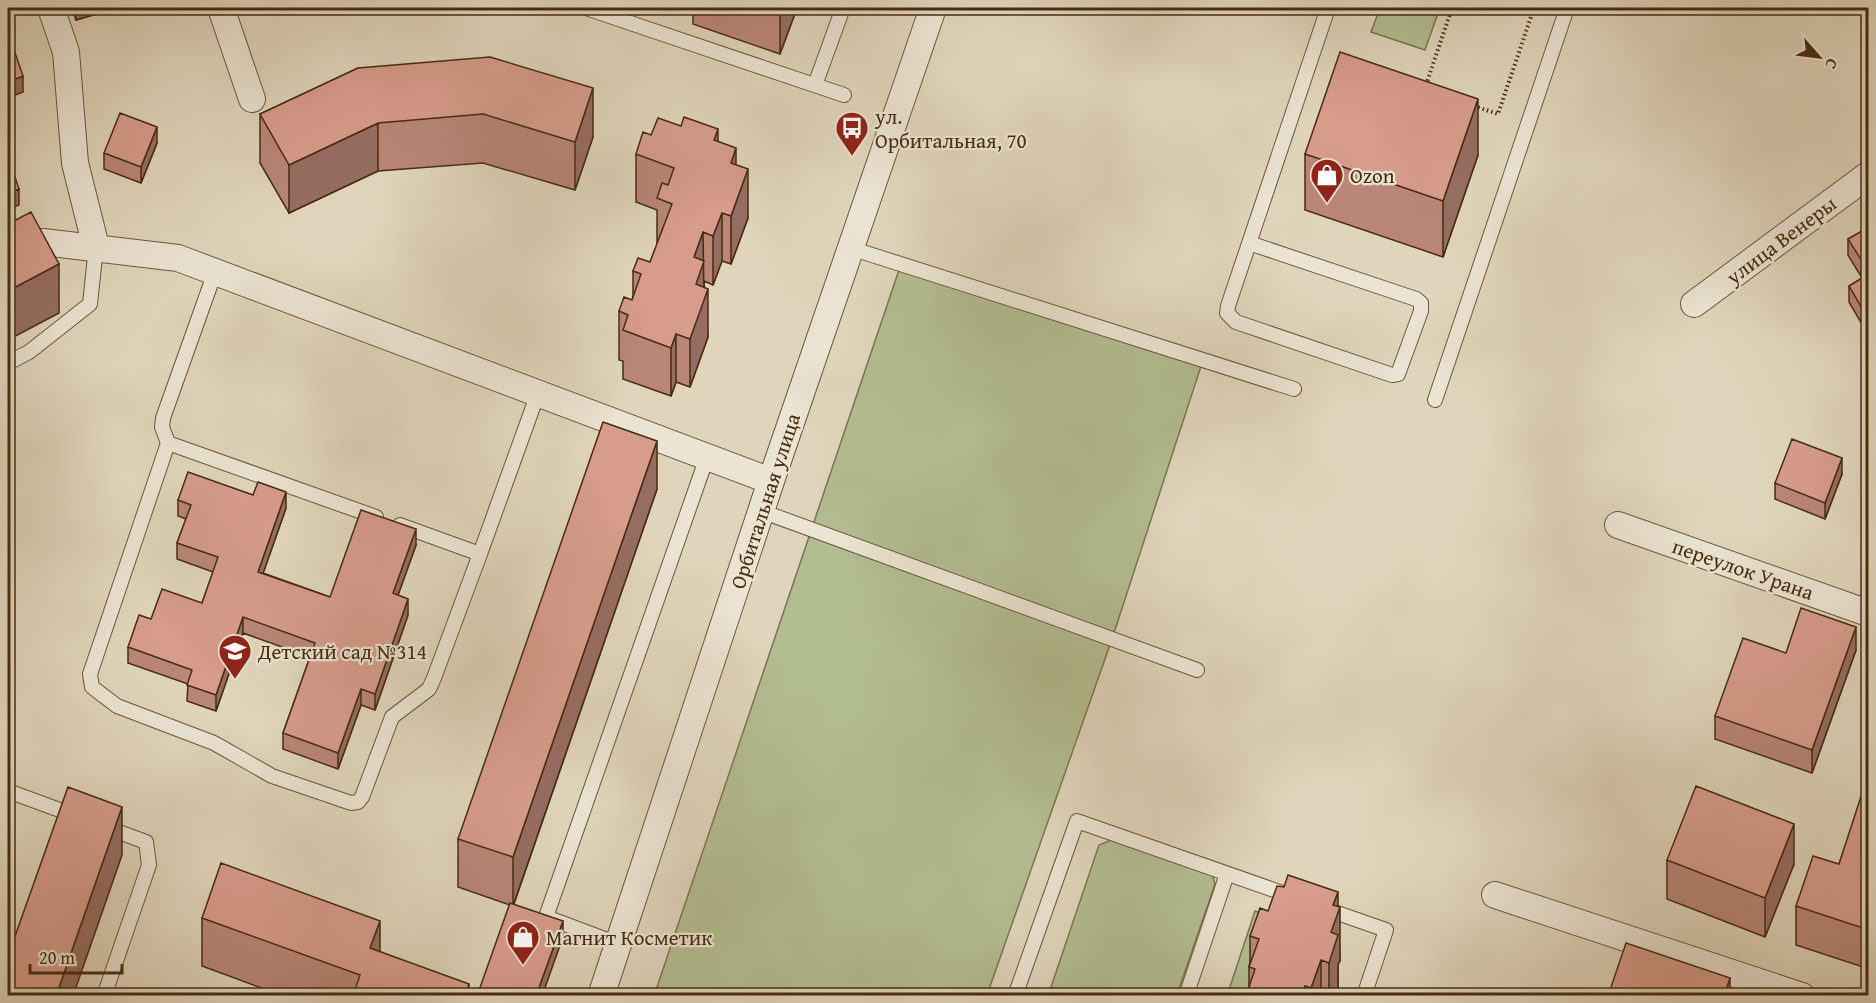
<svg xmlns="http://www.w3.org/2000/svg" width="1876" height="1003" font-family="'Gentium Book Plus',serif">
  <rect width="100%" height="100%" fill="#e0d5bc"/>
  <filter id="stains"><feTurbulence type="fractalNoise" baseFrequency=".00333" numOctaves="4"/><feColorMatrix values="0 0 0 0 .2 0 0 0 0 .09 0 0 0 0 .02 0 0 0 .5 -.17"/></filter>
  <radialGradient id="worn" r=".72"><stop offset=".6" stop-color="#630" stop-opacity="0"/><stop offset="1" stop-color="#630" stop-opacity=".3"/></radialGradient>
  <path fill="#b2bd91" stroke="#7c7450" stroke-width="1.5" d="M 1380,8 L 1411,8 L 1437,16 L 1425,50 L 1371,32 Z
    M 900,267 L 1203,360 L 1112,639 L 987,995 L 654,996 Z
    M 1116,838 L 1211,870 L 1215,884 L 1177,995 L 1048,996 L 1099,845 Z
    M 1255,911 L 1290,924 L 1258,995 L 1227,996 Z"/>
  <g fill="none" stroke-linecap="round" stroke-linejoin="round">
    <g stroke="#6d563a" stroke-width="16">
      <path id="lane" d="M 586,8 L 844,95
        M 815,85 L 843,8
        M 1249,243 L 1416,299 L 1421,303 L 1421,311 L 1398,374 L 1392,375 L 1236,322 L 1227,313 L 1228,306 L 1328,8
        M 850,248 L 1294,389
        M 8,363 L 29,352 L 90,304 L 96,247
        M 1435,400 L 1567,8
        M 168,443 L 162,427 L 163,418 L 215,272
        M 761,511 L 1197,670
        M 376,517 L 168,443 L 90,674 L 92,687 L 117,706 L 214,743 L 272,776 L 351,803 L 358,802 L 362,797 L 392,717 L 429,689 L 434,678 L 480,554
        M 400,525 L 480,554 L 538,393
        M 8,791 L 76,816
        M 1323,908 L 1386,930 L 1364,996
        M 618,944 L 546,917 L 707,457
        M 104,996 L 149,865 L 146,842 L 105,827
        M 1015,996 L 1077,821 L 1291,896
        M 1186,996 L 1227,874"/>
    </g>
    <g stroke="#6d563a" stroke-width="28">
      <path id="street" d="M 51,8 L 66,52 L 75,163 L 96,247
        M 221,8 L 252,99
        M 8,250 L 43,242 L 178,258 L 771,481
        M 1694,304 L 1868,175
        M 1618,525 L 1868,613
        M 1495,895 L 1802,996
        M 601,996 L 771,481 L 933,8"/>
    </g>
    <path stroke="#472c0f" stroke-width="4" stroke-dasharray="1.5 3" stroke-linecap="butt" d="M 1499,8 L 1502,8
      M 1426,85 L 1452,8
      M 1474,106 L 1498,114 L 1534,8"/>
    <use href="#lane" stroke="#ebe4d3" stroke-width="14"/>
    <use href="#street" stroke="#ebe4d3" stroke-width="26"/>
  </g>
  <path fill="#b98678" stroke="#472c0f" stroke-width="1.5" d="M 72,8 L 117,8 L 76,20 Z
    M 682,8 L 797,8 L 780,54 L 693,24 L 693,12 Z
    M 358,68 L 593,137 L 575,190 L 483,163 L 378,171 L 289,213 L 260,163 L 260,114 Z
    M 681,126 L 718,142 L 736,165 L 748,218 L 731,264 L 722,261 L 713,285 L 704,281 L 708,337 L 690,387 L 676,382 L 671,396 L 623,379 L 623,361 L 619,360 L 619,311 L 632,300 L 633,296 L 633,271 L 650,262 L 657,245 L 657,210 L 636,202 L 636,154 L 651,135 Z
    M 157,143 L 141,183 L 104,169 L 104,153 Z
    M 1305,154 L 1478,155 L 1443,257 L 1305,210 Z
    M 1869,227 L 1869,322 L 1863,326 L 1849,302 L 1849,286 L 1862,278 L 1848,255 L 1848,239 Z
    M 1842,474 L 1825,519 L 1775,499 L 1775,483 Z
    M 657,489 L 514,904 L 563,937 L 510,905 L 458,887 L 458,839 Z
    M 178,500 L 286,508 L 263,573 L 330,597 L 416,545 L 398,595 L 408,615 L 400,638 L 375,710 L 361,705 L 338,769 L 283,749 L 283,733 L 310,657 L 243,633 L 216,711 L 187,701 L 188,684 L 128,663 L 128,647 L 151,619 L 202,603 L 213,572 L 177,559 L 177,543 L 186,519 L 178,516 Z
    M 1856,650 L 1812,773 L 1715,739 L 1715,716 L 1786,653 Z
    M 1869,778 L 1869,969 L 1796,945 L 1796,906 L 1839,864 Z
    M 1667,860 L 1794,864 L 1765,937 L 1667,899 Z
    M 1338,906 L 1340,961 L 1338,964 L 1338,989 L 1336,996 L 1246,996 L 1249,988 L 1249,967 L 1250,962 L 1250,936 L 1268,911 Z
    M 202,918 L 380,952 L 469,996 L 283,996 L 202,966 Z"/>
  <path fill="#966d62" stroke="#472c0f" stroke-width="1.5" d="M 76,8 L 117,8 L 76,20 Z
    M 780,8 L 797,8 L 780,54 Z
    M 23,76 L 23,92 L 8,98 L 8,82 Z
    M 593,88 L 593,137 L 575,190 L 575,142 Z
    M 1478,99 L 1478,155 L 1443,257 L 1443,201 Z
    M 378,123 L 378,171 L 289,213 L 289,165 Z
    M 157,127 L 157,143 L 141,183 L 141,167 Z
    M 718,129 L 718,178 L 714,140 Z
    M 736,148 L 736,197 L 731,163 Z
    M 748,169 L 748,218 L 731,264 L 731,216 Z
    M 19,189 L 19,205 L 8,209 L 8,193 Z
    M 722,213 L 722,261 L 713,285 L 713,236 Z
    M 703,232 L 704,299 L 708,289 L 708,337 L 690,387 L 690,339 L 694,257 Z
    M 59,264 L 59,313 L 8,340 L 8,291 Z
    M 1869,307 L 1869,322 L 1863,326 L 1863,310 Z
    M 676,334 L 676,382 L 671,396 L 671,348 Z
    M 657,441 L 657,489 L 513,906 L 513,857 Z
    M 1842,458 L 1842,474 L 1825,519 L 1825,503 Z
    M 286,492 L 286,508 L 258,588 L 258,572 Z
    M 416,529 L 416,545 L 393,609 L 393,593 Z
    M 408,599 L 408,615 L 375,710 L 375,694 Z
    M 243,617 L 243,633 L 216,711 L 216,695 Z
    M 1856,627 L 1856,650 L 1812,773 L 1812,750 Z
    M 361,689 L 361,705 L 338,769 L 338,753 Z
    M 122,807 L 122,855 L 73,996 L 56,996 Z
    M 1794,824 L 1794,864 L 1765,937 L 1765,898 Z
    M 1338,892 L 1338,913 L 1340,907 L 1340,961 L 1338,964 L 1338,989 L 1336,996 L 1329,996 L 1329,963 L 1333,905 Z
    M 380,921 L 380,969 L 370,948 Z
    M 563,921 L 563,937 L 542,996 L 536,996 Z
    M 1321,960 L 1321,996 L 1311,996 L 1311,988 Z
    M 1730,978 L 1730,996 L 1724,996 Z
    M 469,984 L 469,996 L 465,996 Z"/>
  <path fill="#d79c8c" stroke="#472c0f" stroke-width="1.5" d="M 10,38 L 23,76 L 8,82 L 8,39 Z
    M 1340,52 L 1478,99 L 1443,201 L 1305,154 Z
    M 490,57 L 593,88 L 575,142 L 483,114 L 378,123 L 289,165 L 260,114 L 358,68 Z
    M 120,113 L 157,127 L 141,167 L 104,153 Z
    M 684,117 L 718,129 L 714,140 L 736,148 L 731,163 L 748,169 L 731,216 L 722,213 L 713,236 L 703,232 L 694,257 L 704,261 L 696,284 L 708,289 L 690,339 L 676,334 L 671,348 L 623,330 L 628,315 L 619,311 L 624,297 L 632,300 L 641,274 L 633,271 L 638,258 L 650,262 L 672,204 L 657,198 L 662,183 L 668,185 L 674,168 L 636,154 L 643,132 L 651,135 L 658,118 L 681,126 Z
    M 8,156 L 19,189 L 8,193 Z
    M 31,212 L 59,264 L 8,291 L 8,224 Z
    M 1869,227 L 1869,272 L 1848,239 Z
    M 1869,274 L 1869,307 L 1863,310 L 1849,286 Z
    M 603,422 L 657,441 L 513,857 L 458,839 Z
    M 1792,439 L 1842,458 L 1825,503 L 1775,483 Z
    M 188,472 L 253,495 L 258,482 L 286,492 L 258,572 L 330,597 L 361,510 L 416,529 L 393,593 L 408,599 L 400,622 L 375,694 L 361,689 L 338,753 L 283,733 L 315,643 L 243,617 L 216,695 L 187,685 L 192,670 L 128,647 L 139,615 L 151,619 L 162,589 L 202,603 L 218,557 L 177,543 L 191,505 L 178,500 Z
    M 1801,608 L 1856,627 L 1812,750 L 1715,716 L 1743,638 L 1786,653 Z
    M 1867,778 L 1869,778 L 1869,930 L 1796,906 L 1813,856 L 1839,864 Z
    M 1696,786 L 1794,824 L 1765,898 L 1667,860 Z
    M 68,787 L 122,807 L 56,996 L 8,996 L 8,956 Z
    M 221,863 L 380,921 L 370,948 L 469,984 L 465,996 L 353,996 L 360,975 L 202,918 Z
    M 1288,875 L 1338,892 L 1333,905 L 1340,907 L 1331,932 L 1338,935 L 1329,963 L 1321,960 L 1311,988 L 1305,986 L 1302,996 L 1246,996 L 1255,969 L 1249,967 L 1259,939 L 1250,936 L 1260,908 L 1268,911 L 1277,886 L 1284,887 Z
    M 510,903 L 563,921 L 536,996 L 477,996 Z
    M 1626,943 L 1730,978 L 1724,996 L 1608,996 Z
    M 1770,992 L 1782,996 L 1769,996 Z"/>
  <defs>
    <g id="bus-pin" transform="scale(1.725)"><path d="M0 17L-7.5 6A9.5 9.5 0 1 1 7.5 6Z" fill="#8f2418" stroke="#ebe4d3"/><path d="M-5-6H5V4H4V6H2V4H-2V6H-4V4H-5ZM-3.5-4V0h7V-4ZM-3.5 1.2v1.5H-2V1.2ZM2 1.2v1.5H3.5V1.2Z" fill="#fff"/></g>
    <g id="shop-pin" transform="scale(1.725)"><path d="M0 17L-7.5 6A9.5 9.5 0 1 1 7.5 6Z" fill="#8f2418" stroke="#ebe4d3"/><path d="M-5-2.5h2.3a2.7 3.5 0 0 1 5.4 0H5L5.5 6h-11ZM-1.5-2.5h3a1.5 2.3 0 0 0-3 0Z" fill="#fff"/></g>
    <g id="school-pin" transform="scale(1.725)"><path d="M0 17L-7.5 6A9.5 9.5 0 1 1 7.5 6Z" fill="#8f2418" stroke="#ebe4d3"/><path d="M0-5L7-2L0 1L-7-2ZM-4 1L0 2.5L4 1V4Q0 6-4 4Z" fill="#fff"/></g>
  </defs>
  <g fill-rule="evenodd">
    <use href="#bus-pin" x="852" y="128"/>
    <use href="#shop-pin" x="1327" y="175"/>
    <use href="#school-pin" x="235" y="651"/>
    <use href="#shop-pin" x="523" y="937"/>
  </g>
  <g text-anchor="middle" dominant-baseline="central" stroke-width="4.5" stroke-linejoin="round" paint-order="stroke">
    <g font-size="21" fill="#472c0f" stroke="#ebe4d3" text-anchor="start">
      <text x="875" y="116">ул.<tspan x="875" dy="24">Орбитальная, 70</tspan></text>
      <text x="1350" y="175">Ozon</text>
      <text x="258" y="651">Детский сад №314</text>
      <text x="546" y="937">Магнит Косметик</text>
    </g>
    <g font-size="21" fill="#472c0f" stroke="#ebe4d3">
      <text transform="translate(1781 240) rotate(-37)">улица Венеры</text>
      <text transform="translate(765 501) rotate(-72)">Орбитальная улица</text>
      <text transform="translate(1743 569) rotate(19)">переулок Урана</text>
    </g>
  </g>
  <rect width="1876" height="1003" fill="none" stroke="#e0d5bc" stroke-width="30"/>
  <rect x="9" y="9" width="1858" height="985" fill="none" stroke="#472c0f" stroke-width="3"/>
  <rect x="15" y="15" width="1846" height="973" fill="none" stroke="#472c0f" stroke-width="1.5"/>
  <g transform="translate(1819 57) rotate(118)" stroke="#ebe4d3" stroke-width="4.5" paint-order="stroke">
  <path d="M0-4.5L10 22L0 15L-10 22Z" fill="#472c0f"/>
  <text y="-9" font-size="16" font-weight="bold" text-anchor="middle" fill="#472c0f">С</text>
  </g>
  <path d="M30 964v9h92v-9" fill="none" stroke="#472c0f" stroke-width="3"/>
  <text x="39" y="964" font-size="18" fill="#472c0f" stroke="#ebe4d3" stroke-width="4.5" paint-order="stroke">20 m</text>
  <rect width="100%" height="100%" filter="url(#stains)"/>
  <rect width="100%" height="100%" fill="url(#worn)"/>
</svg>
